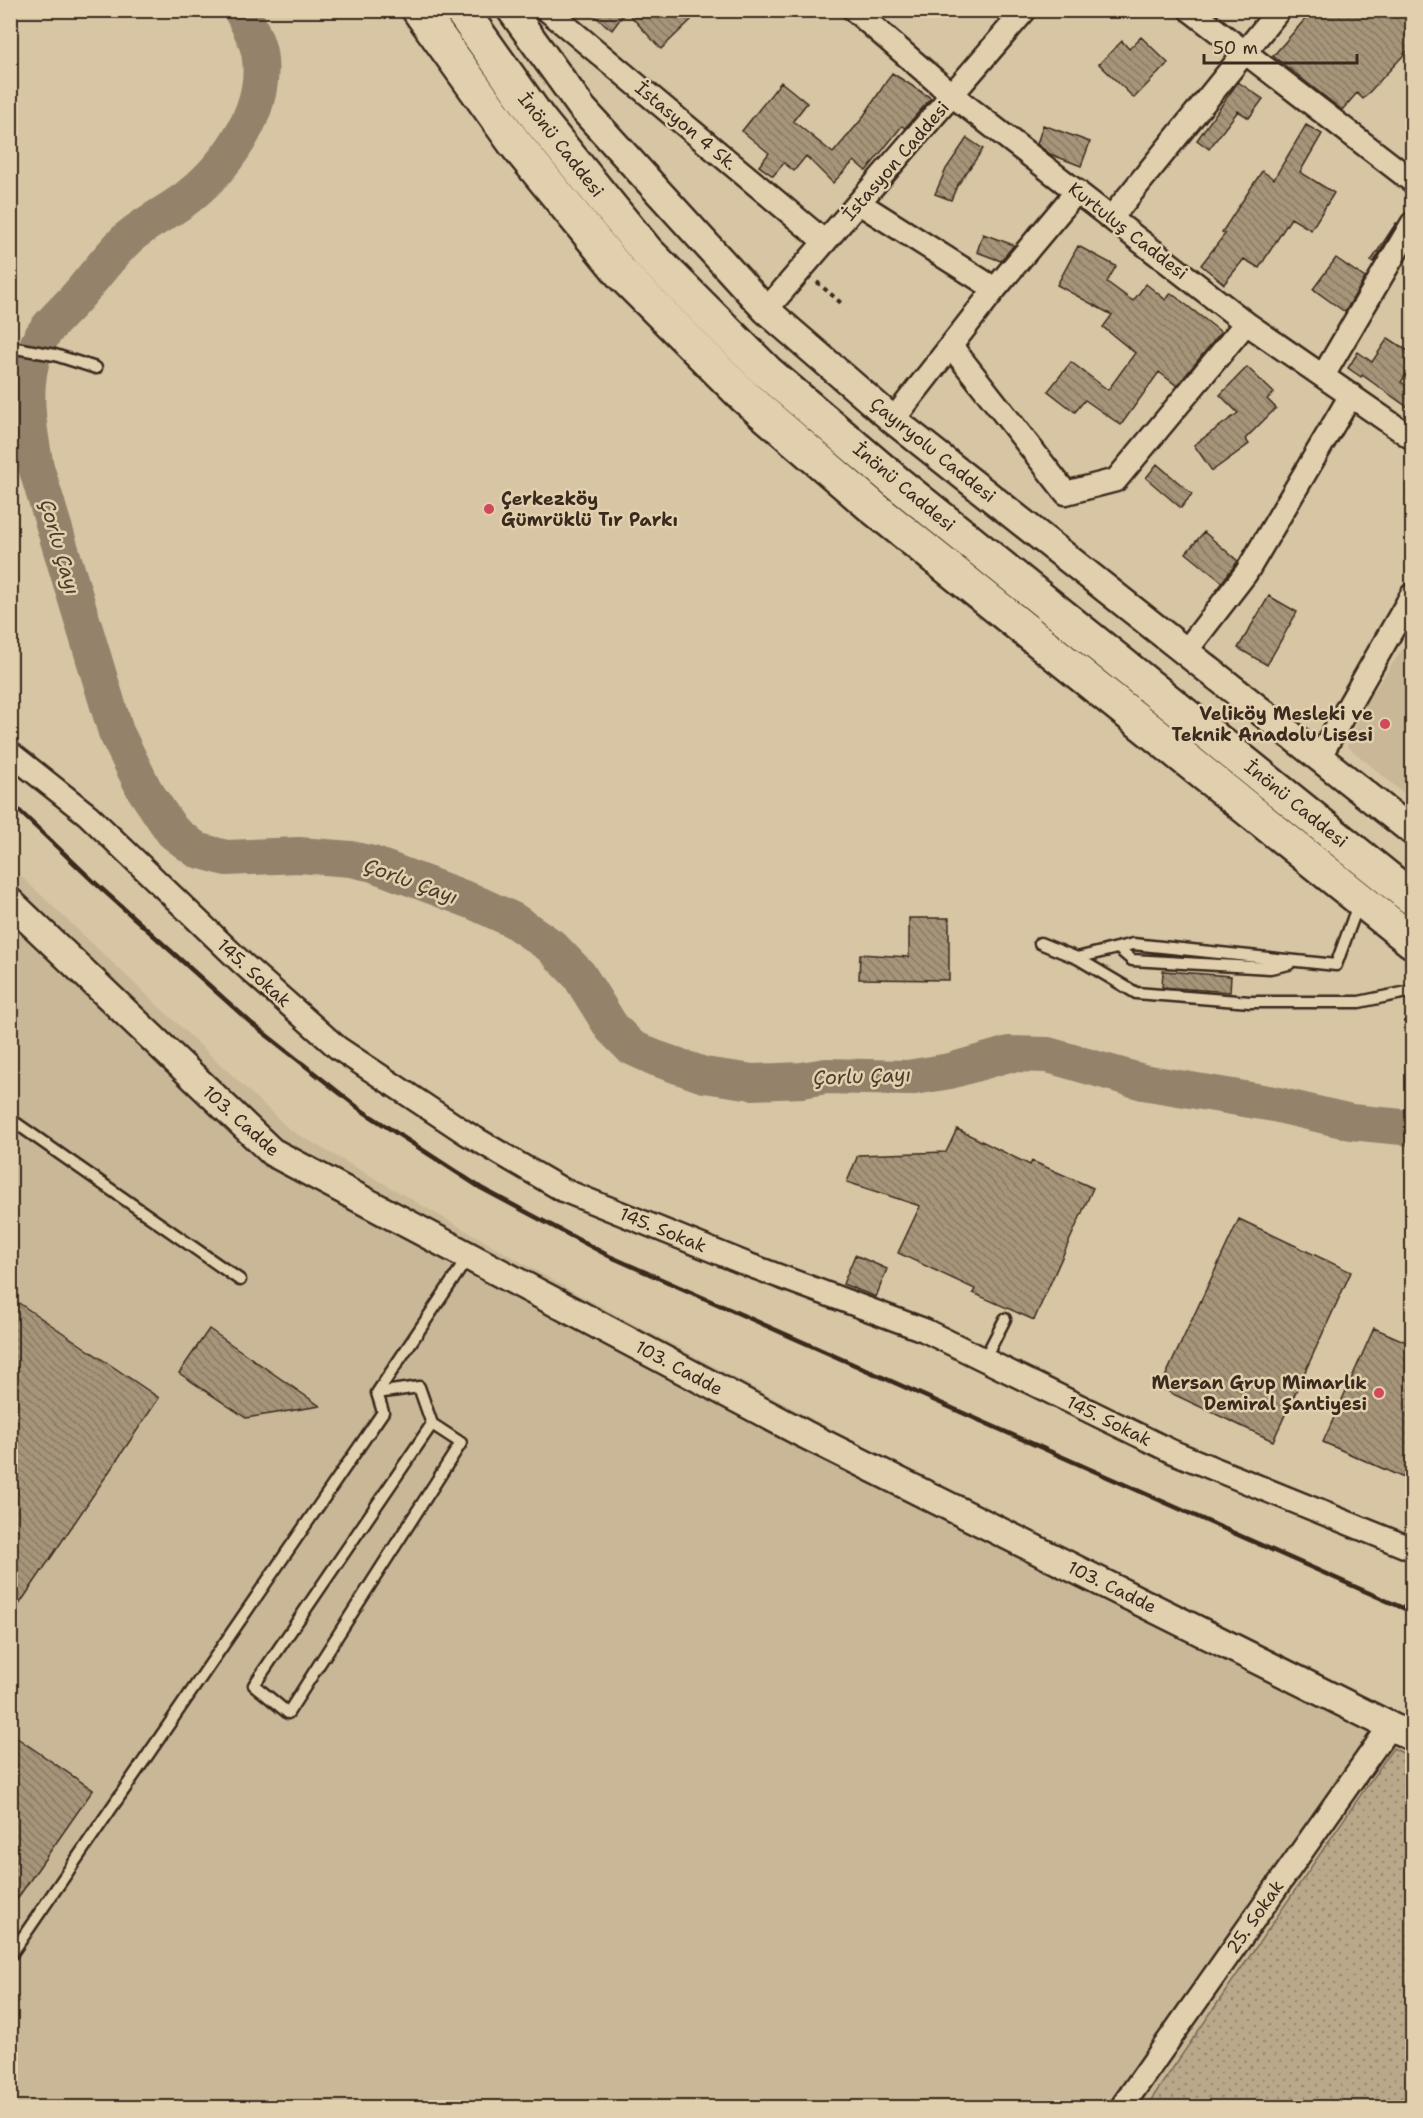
<svg xmlns="http://www.w3.org/2000/svg" width="1423" height="2118" font-family="'Shantell Sans',sans-serif">
  <defs>
    <pattern id="grass-dots" width="8" height="8" patternUnits="userSpaceOnUse" patternTransform="scale(1.5)"><rect width="8" height="8" fill="#baa88b"/><path d="M2 2h.1M6 6h.1" fill="none" stroke="#988971" stroke-width="1.8" stroke-linecap="round"/></pattern>
    <pattern id="building-back-hatch" width="6" height="6" patternUnits="userSpaceOnUse" patternTransform="scale(1.5)"><rect width="6" height="6" fill="#a7957a"/><path d="M-1 5l2 2M0 0l6 6M5-1l2 2" fill="none" stroke="#897a63"/></pattern>
  </defs>
  <rect width="100%" height="100%" fill="#d7c5a4"/>
  <filter id="ink" filterUnits="userSpaceOnUse"><feTurbulence type="fractalNoise" baseFrequency=".0167" numOctaves="2"/><feDisplacementMap in="SourceGraphic" scale="12" xChannelSelector="R" yChannelSelector="G"/><feConvolveMatrix kernelMatrix="1 2 1 2 8 2 1 2 1" color-interpolation-filters="sRGB"/></filter>
  <g filter="url(#ink)">
    <path fill="#c9b797" d="M 1412,635 L 1412,800 L 1347,746 L 1367,701 Z
      M 10,866 L 290,1130 L 561,1285 L 1412,1738 L 1412,2107 L 11,2107 Z"/>
    <path fill="url(#grass-dots)" stroke="#7a6954" stroke-width="1.5" d="M 1393,1748 L 1412,1758 L 1412,2107 L 1146,2107 Z"/>
    <g fill="none" stroke-linecap="round" stroke-linejoin="round">
      <path stroke="#94836b" stroke-width="36" d="M 241,10 C 248,24 256,37 259,52 C 269,108 229,164 188,197 C 169,212 146,222 128,238 C 108,257 92,280 74,300 C 59,316 43,329 35,350 C 21,387 29,429 36,467 L 116,732 L 144,789 L 164,819 L 173,832 L 197,850 L 226,858 L 299,855 L 351,859 L 373,864 L 474,902 L 513,920 L 551,946 L 579,975 L 612,1028 L 631,1047 L 655,1058 L 704,1075 L 753,1082 L 802,1080 L 826,1076 L 908,1078 L 950,1071 L 1009,1054 L 1048,1055 L 1143,1082 L 1274,1104 L 1351,1122 L 1412,1128"/>
    </g>
    <path fill="url(#building-back-hatch)" stroke="#3b2a1e" stroke-width="1.5" d="M 587,10 L 682,10 L 691,20 L 661,49 L 626,11 L 612,30 Z
      M 1313,10 L 1413,10 L 1413,45 L 1363,99 L 1357,93 L 1342,110 L 1273,56 Z
      M 1141,37 L 1168,63 L 1134,98 L 1099,64 L 1122,41 L 1129,49 Z
      M 892,73 L 931,98 L 905,128 L 902,126 L 866,171 L 854,161 L 833,183 L 806,156 L 794,171 L 784,163 L 773,176 L 759,166 L 769,153 L 742,131 L 781,82 L 807,103 L 793,121 L 833,153 L 861,120 Z
      M 1238,82 L 1263,99 L 1249,118 L 1238,111 L 1209,149 L 1197,140 Z
      M 1043,125 L 1090,142 L 1081,166 L 1050,154 L 1037,144 Z
      M 1306,125 L 1322,134 L 1300,172 L 1334,193 L 1311,230 L 1291,218 L 1259,268 L 1244,259 L 1224,284 L 1201,265 L 1225,234 L 1222,232 L 1262,171 L 1274,179 Z
      M 967,138 L 983,149 L 957,186 L 951,200 L 935,194 L 946,169 Z
      M 1396,223 L 1397,223 L 1374,262 L 1371,261 Z
      M 983,234 L 1014,245 L 1001,261 L 977,252 Z
      M 1078,246 L 1116,266 L 1107,282 L 1133,301 L 1146,284 L 1166,300 L 1171,293 L 1221,332 L 1177,386 L 1159,372 L 1121,425 L 1085,400 L 1075,412 L 1048,391 L 1071,362 L 1108,390 L 1135,353 L 1103,327 L 1112,315 L 1057,285 Z
      M 1336,258 L 1365,278 L 1345,312 L 1313,289 Z
      M 1388,338 L 1413,354 L 1413,365 L 1401,382 L 1413,390 L 1413,411 L 1362,375 L 1361,377 L 1348,368 L 1358,352 L 1372,362 Z
      M 1247,367 L 1274,393 L 1267,399 L 1276,408 L 1245,439 L 1249,444 L 1212,471 L 1194,445 L 1238,413 L 1220,395 Z
      M 1157,464 L 1192,494 L 1181,508 L 1146,478 Z
      M 1204,532 L 1238,561 L 1222,582 L 1186,553 Z
      M 1269,596 L 1297,612 L 1267,665 L 1238,648 Z
      M 909,918 L 949,918 L 949,980 L 859,979 L 860,954 L 909,957 Z
      M 1163,971 L 1231,976 L 1230,992 L 1162,987 Z
      M 957,1129 L 1030,1165 L 1032,1161 L 1093,1188 L 1034,1320 L 973,1293 L 975,1289 L 898,1253 L 920,1206 L 847,1182 L 858,1155 L 946,1152 Z
      M 1239,1219 L 1351,1272 L 1273,1441 L 1160,1388 Z
      M 855,1255 L 887,1269 L 876,1297 L 843,1284 Z
      M 10,1297 L 159,1398 L 10,1618 Z
      M 1374,1328 L 1413,1345 L 1413,1482 L 1323,1442 Z
      M 209,1329 L 320,1406 L 246,1418 L 179,1373 Z
      M 10,1733 L 93,1790 L 10,1909 Z"/>
    <g fill="none" stroke-linecap="round" stroke-linejoin="round">
      <g stroke="#3b2a1e" stroke-width="15">
        <path id="service" d="M 10,347 L 55,355 L 96,368
          M 1040,943 L 1077,958 L 1133,944 L 1336,965 L 1359,902
          M 1118,948 L 1132,960 L 1270,968 L 1289,964
          M 1077,958 L 1136,993 L 1250,1002 L 1359,1002 L 1412,991
          M 10,1119 L 240,1280
          M 984,1360 L 1005,1319
          M 377,1393 L 469,1256
          M 10,1956 L 383,1412 L 377,1393 L 419,1387 L 432,1424 L 461,1443 L 288,1713 L 254,1685 L 432,1424"/>
      </g>
      <g stroke="#3b2a1e" stroke-width="27">
        <path id="minor" d="M 547,10 L 825,242
          M 854,10 L 952,95 L 1246,323 L 1412,438
          M 1190,10 L 1412,181
          M 859,203 L 995,289
          M 1111,218 L 1279,10
          M 766,310 L 1025,10
          M 951,346 L 1066,493 L 1116,480 L 1246,323
          M 1323,376 L 1412,224
          M 893,420 L 995,289 L 1077,191
          M 1186,651 L 1246,573 L 1351,395
          M 10,753 L 88,815 L 242,963 L 338,1048 L 466,1133 L 563,1190 L 749,1265 L 924,1330 L 1173,1452 L 1412,1549
          M 1320,756 L 1412,595
          M 1121,2108 L 1390,1726"/>
      </g>
      <g stroke="#3b2a1e" stroke-width="32">
        <path id="tertiary" d="M 511,10 L 582,108 L 766,310 L 893,420 L 1412,831
          M 10,902 L 272,1152 L 804,1434 L 1412,1737"/>
      </g>
      <g stroke="#3b2a1e" stroke-width="38">
        <path id="primary" d="M 419,10 L 514,142 L 622,274 L 744,396 L 874,508 L 1412,941
          M 461,10 L 540,121 L 647,252 L 767,372 L 896,482 L 1412,898"/>
      </g>
      <path stroke="#3b2a1e" stroke-width="4" stroke-dasharray="4.5 4.5" stroke-linecap="butt" d="M 817,282 L 841,303"/>
      <use href="#service" stroke="#e1cfad" stroke-width="10"/>
      <use href="#minor" stroke="#e1cfad" stroke-width="22"/>
      <use href="#tertiary" stroke="#e1cfad" stroke-width="27"/>
      <use href="#primary" stroke="#e1cfad" stroke-width="33"/>
      <path stroke="#3b2a1e" stroke-width="4.5" d="M 10,802 L 93,881 L 250,1022 L 361,1110 L 481,1188 L 609,1256 L 1412,1612"/>
    </g>
  </g>
  <g fill="#d1495b" stroke="#e1cfad" stroke-width="2">
    <circle cx="489" cy="509" r="6"/>
    <circle cx="1385" cy="724" r="6"/>
    <circle cx="1379" cy="1393" r="6"/>
  </g>
  <g text-anchor="middle" dominant-baseline="central" stroke-width="5" stroke-linejoin="round" paint-order="stroke">
    <g font-size="18" fill="#3b2a1e" stroke="#e1cfad">
      <text transform="translate(686 126) rotate(40)">İstasyon 4 Sk.</text>
      <text transform="translate(561 145) rotate(52)">İnönü Caddesi</text>
      <text transform="translate(896 161) rotate(-49)">İstasyon Caddesi</text>
      <text transform="translate(1128 231) rotate(38)">Kurtuluş Caddesi</text>
      <text transform="translate(933 450) rotate(39)">Çayıryolu Caddesi</text>
      <text transform="translate(904 487) rotate(40)">İnönü Caddesi</text>
      <text transform="translate(1296 804) rotate(39)">İnönü Caddesi</text>
      <text transform="translate(254 973) rotate(42)">145. Sokak</text>
      <text transform="translate(241 1121) rotate(42)">103. Cadde</text>
      <text transform="translate(663 1230) rotate(22)">145. Sokak</text>
      <text transform="translate(679 1368) rotate(28)">103. Cadde</text>
      <text transform="translate(1109 1421) rotate(26)">145. Sokak</text>
      <text transform="translate(1112 1587) rotate(26)">103. Cadde</text>
      <text transform="translate(1255 1917) rotate(-55)">25. Sokak</text>
    </g>
    <g font-size="18" font-weight="bold" fill="#3b2a1e" stroke="#e1cfad" text-anchor="end">
      <text x="501" y="499" text-anchor="start">Çerkezköy<tspan x="501" dy="21">Gümrüklü Tır Parkı</tspan></text>
      <text x="1373" y="714">Veliköy Mesleki ve<tspan x="1373" dy="21">Teknik Anadolu Lisesi</tspan></text>
      <text x="1367" y="1383">Mersan Grup Mimarlık<tspan x="1367" dy="21">Demiral Şantiyesi</tspan></text>
    </g>
    <g font-size="20" font-style="italic" fill="#4d3c2d" stroke="#e1cfad">
      <text transform="translate(60 547) rotate(74)">Çorlu Çayı</text>
      <text transform="translate(411 881) rotate(20)">Çorlu Çayı</text>
      <text transform="translate(862 1076) rotate(-2)">Çorlu Çayı</text>
    </g>
  </g>
  <rect width="1423" height="2118" fill="none" stroke="#e1cfad" stroke-width="36"/>
  <rect x="18" y="18" width="1387" height="2082" fill="none" stroke="#3b2a1e" stroke-width="2" filter="url(#ink)"/>
  <path d="M1204 54v9h153v-9" fill="none" stroke="#3b2a1e" stroke-width="3"/>
  <text x="1213" y="54" font-size="18" fill="#3b2a1e" stroke="#e1cfad" stroke-width="4.5" paint-order="stroke">50 m</text>
</svg>
